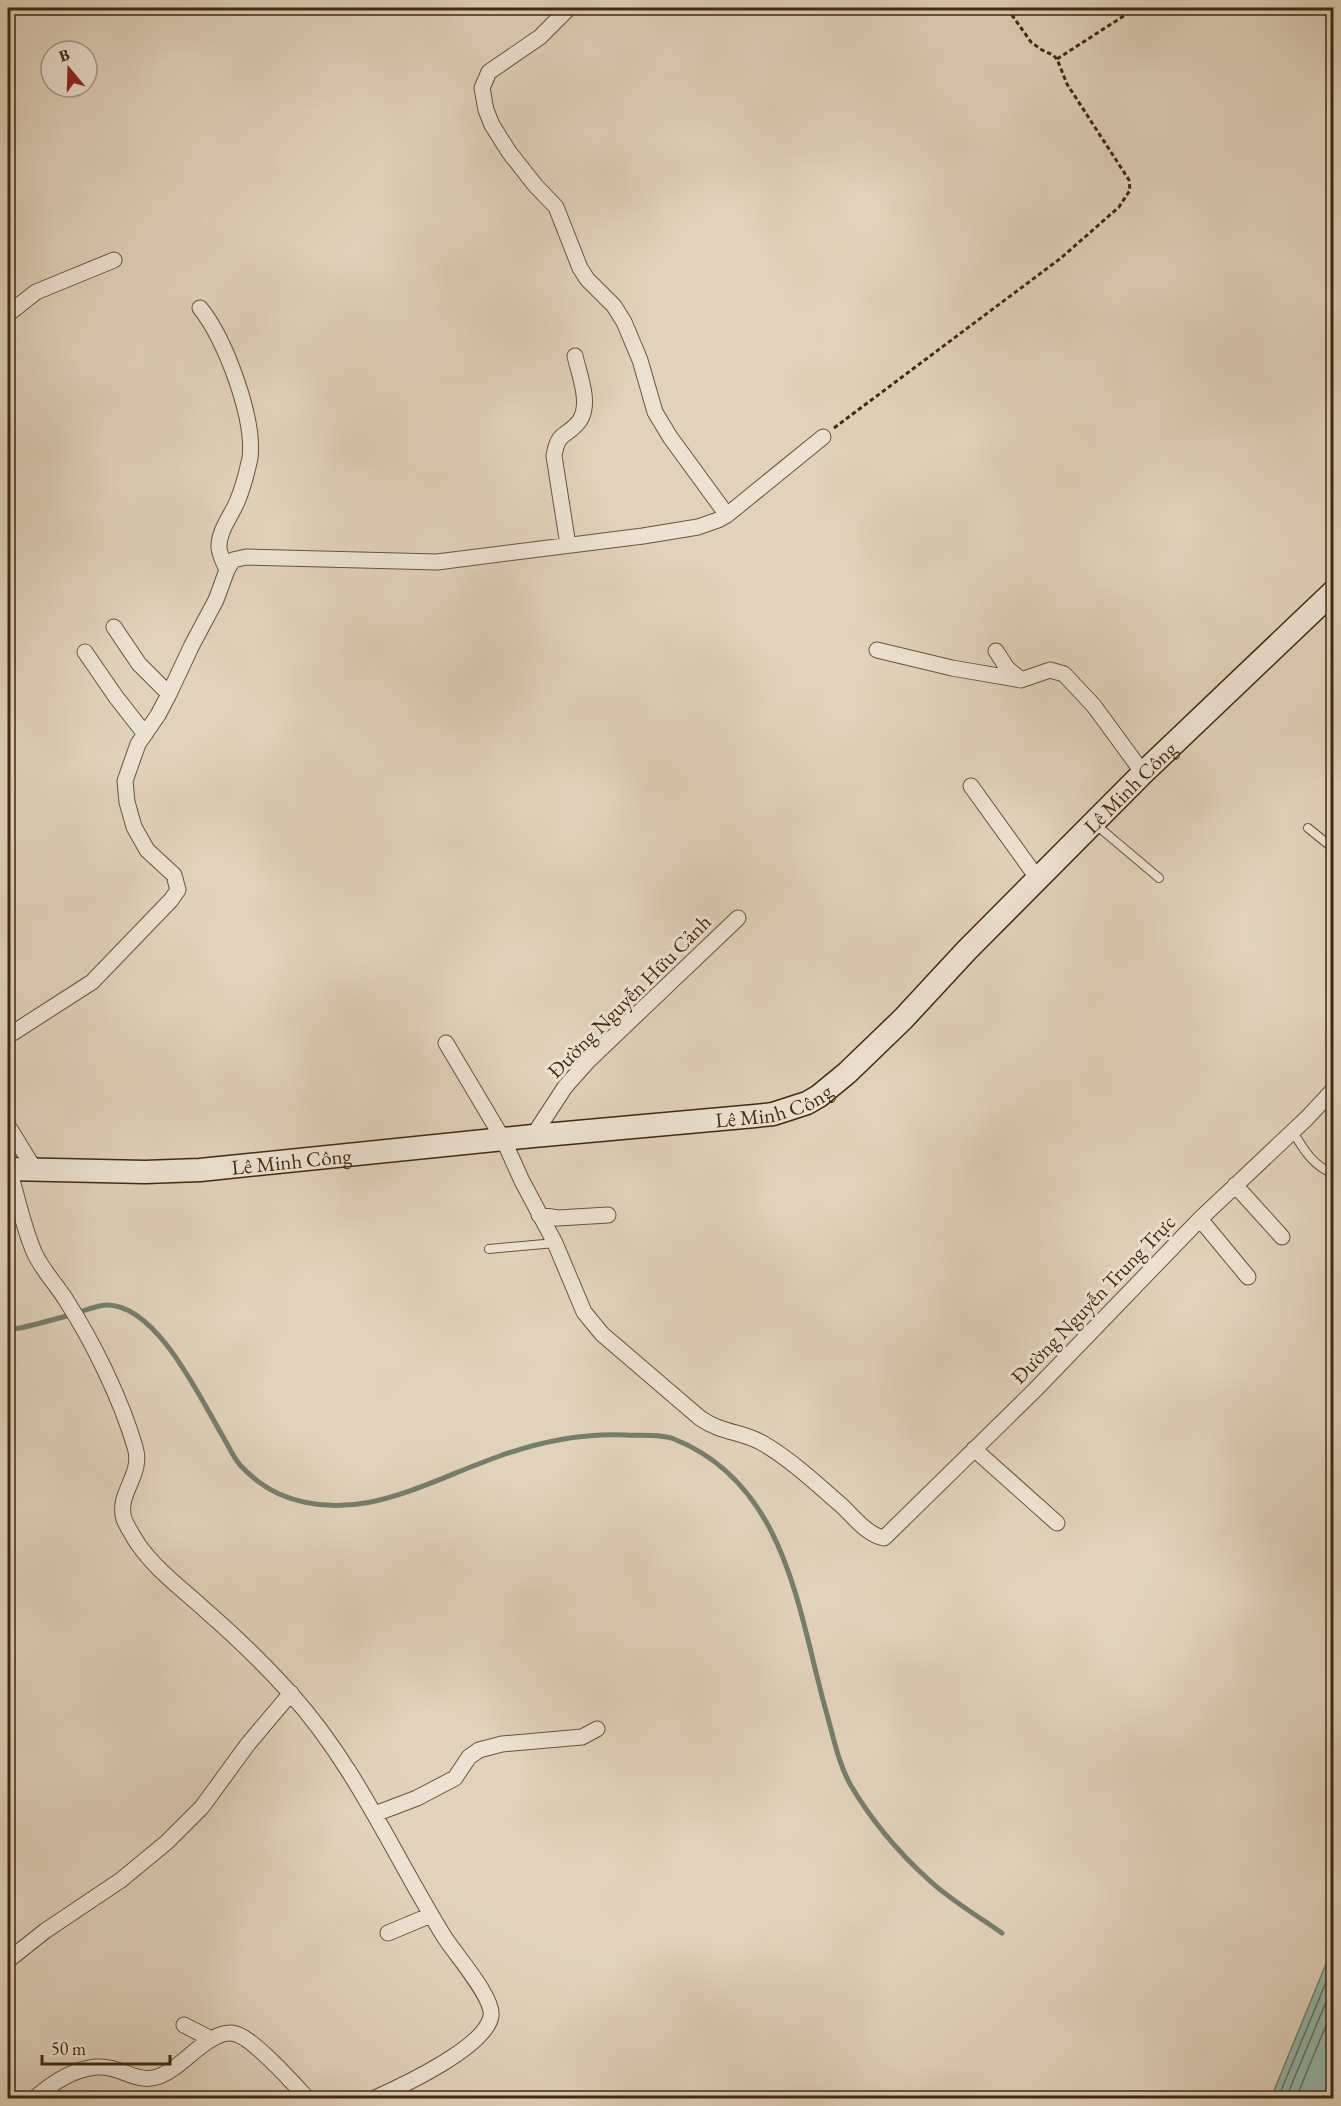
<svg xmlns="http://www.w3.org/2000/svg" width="1341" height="2106" font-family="'EB Garamond',serif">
  <rect width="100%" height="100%" fill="#e1d3bb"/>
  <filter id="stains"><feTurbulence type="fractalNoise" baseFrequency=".00333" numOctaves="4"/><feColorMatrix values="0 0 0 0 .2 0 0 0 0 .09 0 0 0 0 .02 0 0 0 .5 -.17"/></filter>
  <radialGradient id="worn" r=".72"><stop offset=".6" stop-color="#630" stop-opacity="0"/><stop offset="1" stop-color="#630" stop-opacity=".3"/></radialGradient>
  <path fill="#94b8ad" stroke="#737f6d" stroke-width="1.5" d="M 1333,1947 L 1333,2098 L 1271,2098 Z"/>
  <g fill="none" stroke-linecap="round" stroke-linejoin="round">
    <path stroke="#6a705c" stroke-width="1.5" d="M 1278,2098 L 1334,1963
      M 1286,2098 L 1334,1983
      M 1296,2098 L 1334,2006"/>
    <path stroke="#737f6d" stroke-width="5" d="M 8,1329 L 20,1328 C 38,1324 56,1319 74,1314 C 84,1311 97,1305 107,1305 C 157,1305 200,1398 222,1435 C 228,1445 233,1457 240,1465 C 251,1477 264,1487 279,1494 C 355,1527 426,1482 497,1457 C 538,1442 583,1433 626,1435 C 641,1436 661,1434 674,1439 C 789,1485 798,1615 828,1718 C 834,1740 839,1764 850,1784 C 871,1820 898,1852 929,1880 C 950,1900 978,1916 1002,1933"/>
    <g stroke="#695438" stroke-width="10">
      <path id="service" d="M 1095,824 L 1159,878
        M 1308,828 L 1334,849
        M 1293,1132 C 1304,1150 1313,1166 1334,1174
        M 489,1249 L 555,1243"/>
    </g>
    <g stroke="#695438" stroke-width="17">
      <path id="minor" d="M 569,8 L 540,37 L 489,72 L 482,88 L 486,110 L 492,125 L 509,152 L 535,185 L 556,207 L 580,268 L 587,279 L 614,306 L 624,322 L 640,360 L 655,412 L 670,437 L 727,515
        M 200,308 C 225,338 255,419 250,458 C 247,472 243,488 237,502 C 231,516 218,532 219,548 C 220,556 224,563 227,570
        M 8,314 L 36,292 L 114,260
        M 568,545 L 554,456 C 558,429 569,437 580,420 C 591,403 579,374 575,356
        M 114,627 L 139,664 L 169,694
        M 877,650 L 952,668 L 1021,680 L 1050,670 L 1064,674 L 1094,706 L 1143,773
        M 996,651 L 1007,668 L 1021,680
        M 85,652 L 116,697 L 145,734
        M 971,786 L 1038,879
        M 8,1036 L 92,982 L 171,900 L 178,890 L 174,875 L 147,850 L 134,827 L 127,802 L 125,781 L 138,744 L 158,715 L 169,694 L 192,645 L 216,600 L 227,570 L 233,560 L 246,557 L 437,562 L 643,536 L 698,527 L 718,520 L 727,515 L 823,437
        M 446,1043 L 503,1139 L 522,1181 L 555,1243 L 584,1312 L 602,1334 L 700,1418 C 723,1434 743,1431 764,1444 C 790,1459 818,1485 841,1505 C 853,1516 867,1535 884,1538 L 1035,1390 L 1200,1219 L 1307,1118 L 1334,1089
        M 8,1126 L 35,1170
        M 533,1136 L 565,1087 L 588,1061 L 738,918
        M 9,1169 C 17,1197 23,1226 34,1252 C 42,1270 56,1284 66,1300 C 93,1342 121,1399 135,1447 C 144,1475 116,1493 124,1519 C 127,1527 133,1536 138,1544 C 156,1570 181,1588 204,1609 C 234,1635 264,1664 291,1694 C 356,1766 394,1856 445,1938 C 456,1955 494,1998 491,2016 C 486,2047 402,2086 375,2098
        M 1235,1185 L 1282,1237
        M 539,1215 L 558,1218 L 608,1215
        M 1200,1219 L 1248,1277
        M 974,1449 L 1057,1523
        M 375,1814 L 417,1798 L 455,1778 L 469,1757 L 479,1750 L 502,1744 L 582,1737 L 597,1729
        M 388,1933 L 431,1915
        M 11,1958 L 45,1931 L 121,1880 L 167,1842 L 202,1807 L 248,1744 L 291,1693
        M 184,2025 L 211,2039
        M 35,2098 C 51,2084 74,2069 96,2067 C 127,2065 140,2093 174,2068 C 189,2058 216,2027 236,2034 C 254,2039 294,2084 307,2098"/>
    </g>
    <g stroke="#41290c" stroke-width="25">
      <g id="secondary">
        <path id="s1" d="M 8,1169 L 145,1172 L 200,1170 L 533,1136 L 755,1116 L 773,1114 L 807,1103 L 819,1096 L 847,1073 L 903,1019 L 967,950 L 1143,773 L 1334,591"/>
      </g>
    </g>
    <path stroke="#41290c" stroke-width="3" stroke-dasharray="4.5 3" stroke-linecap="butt" d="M 1057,59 L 1136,8
      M 834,428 L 1061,258 L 1119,207 L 1130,190 L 1129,180 L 1067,84 L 1057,59 L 1053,55 L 1042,50 L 1031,42 L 1007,8"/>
    <use href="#service" stroke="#ece2d3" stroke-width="8"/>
    <use href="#minor" stroke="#ece2d3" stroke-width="15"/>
    <use href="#secondary" stroke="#ece2d3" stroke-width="22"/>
  </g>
  <g text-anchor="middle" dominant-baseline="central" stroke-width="6" stroke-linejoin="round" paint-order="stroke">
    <g font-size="21" fill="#41290c" stroke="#ece2d3">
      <text stroke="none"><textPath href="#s1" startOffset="1256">Lê Minh Công</textPath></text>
      <text transform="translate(629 996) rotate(-45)">Đường Nguyễn Hữu Cảnh</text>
      <text stroke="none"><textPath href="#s1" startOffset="770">Lê Minh Công</textPath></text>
      <text stroke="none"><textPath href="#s1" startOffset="284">Lê Minh Công</textPath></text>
      <text transform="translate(1093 1299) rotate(-46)">Đường Nguyễn Trung Trực</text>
    </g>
  </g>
  <rect width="1341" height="2106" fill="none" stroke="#e1d3bb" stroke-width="30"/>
  <rect x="9" y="9" width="1323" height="2088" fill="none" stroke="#41290c" stroke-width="3"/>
  <rect x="15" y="15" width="1311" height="2076" fill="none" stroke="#41290c" stroke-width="1.5"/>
  <g transform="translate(69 69) rotate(341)"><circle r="28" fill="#ece2d3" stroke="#a89883" stroke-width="1.5"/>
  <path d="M0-4.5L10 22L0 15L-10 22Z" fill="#8f2418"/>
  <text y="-9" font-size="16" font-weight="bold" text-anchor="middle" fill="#41290c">B</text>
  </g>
  <path d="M42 2055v9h128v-9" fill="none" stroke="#41290c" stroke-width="3"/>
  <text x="51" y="2055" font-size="18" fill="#41290c" stroke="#ece2d3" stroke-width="4.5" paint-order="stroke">50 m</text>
  <rect width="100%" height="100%" filter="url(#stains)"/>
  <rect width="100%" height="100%" fill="url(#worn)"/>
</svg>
